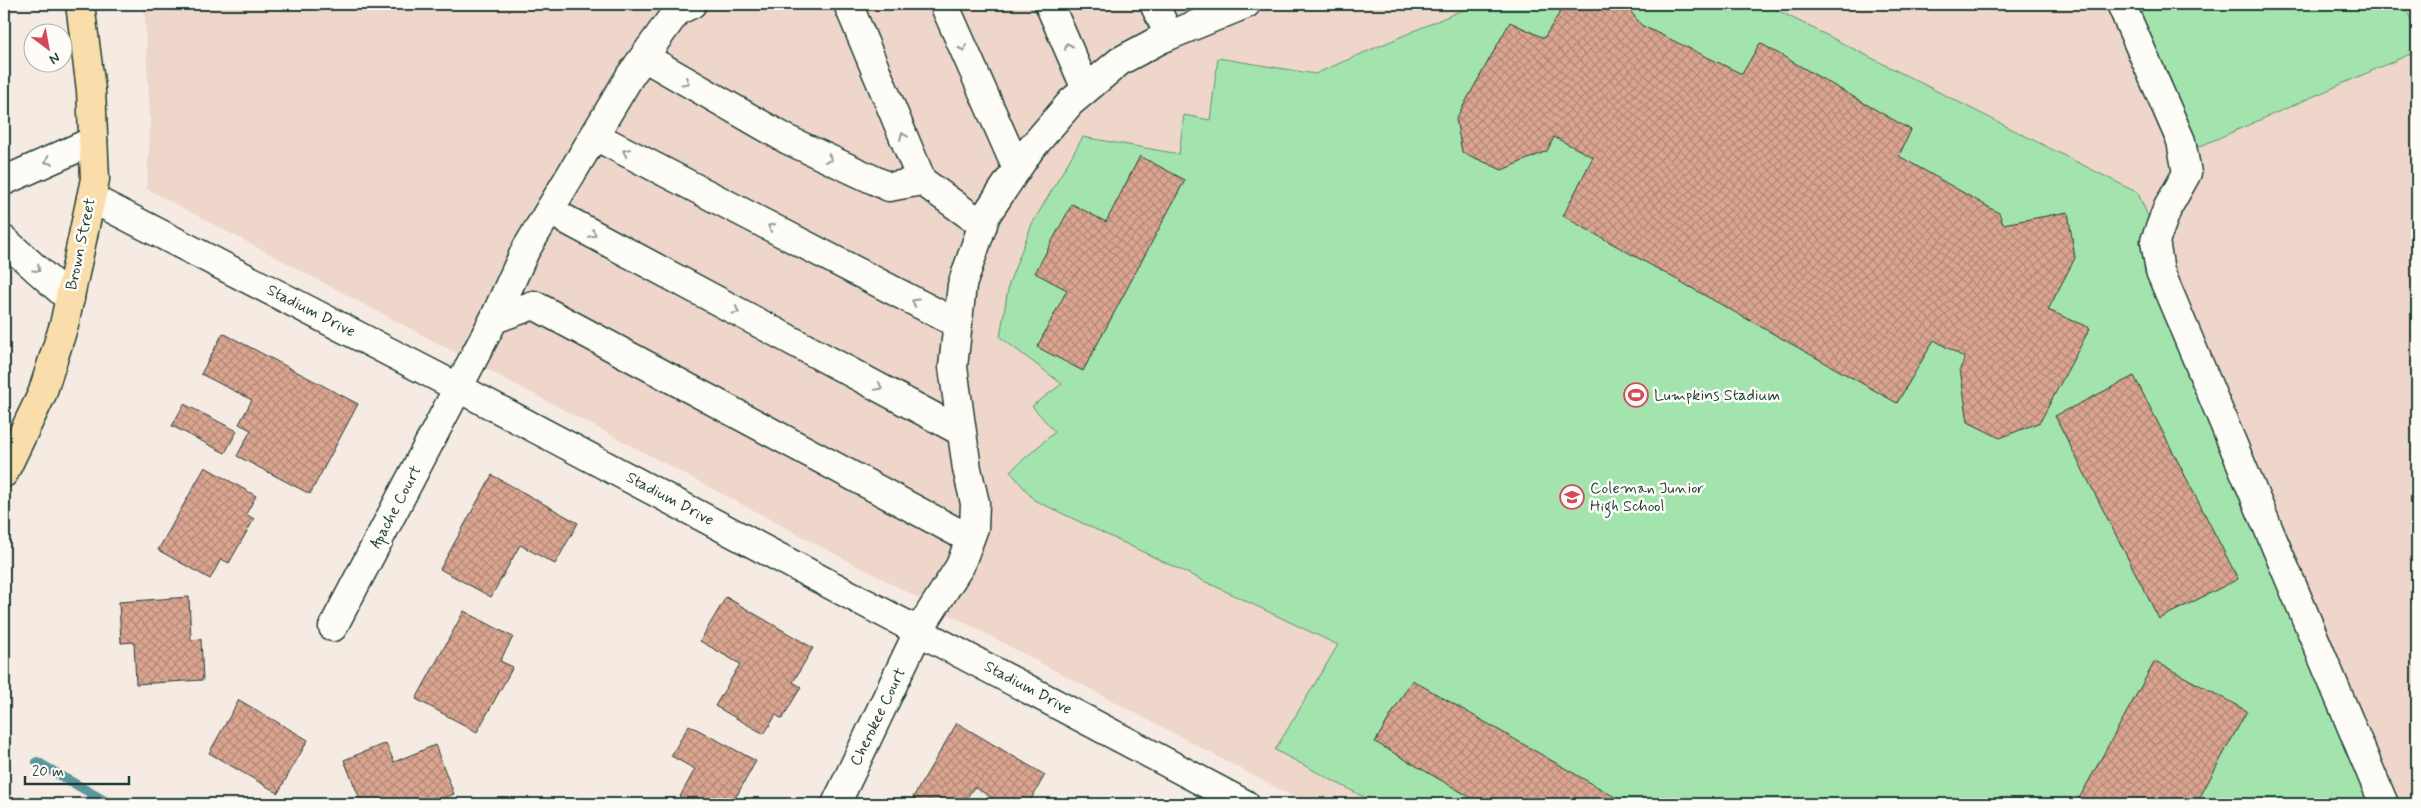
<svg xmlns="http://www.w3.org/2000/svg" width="2421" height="808" font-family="Mynerve,sans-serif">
  <defs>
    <pattern id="building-cross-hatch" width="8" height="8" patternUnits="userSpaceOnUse" patternTransform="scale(1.25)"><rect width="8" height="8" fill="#dba591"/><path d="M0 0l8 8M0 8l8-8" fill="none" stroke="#b18877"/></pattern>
  </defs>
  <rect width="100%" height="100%" fill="#f6ebe3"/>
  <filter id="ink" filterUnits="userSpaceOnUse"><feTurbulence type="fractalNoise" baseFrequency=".02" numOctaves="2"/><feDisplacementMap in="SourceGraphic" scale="10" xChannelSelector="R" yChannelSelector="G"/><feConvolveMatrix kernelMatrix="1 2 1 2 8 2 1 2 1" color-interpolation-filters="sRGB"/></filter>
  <g filter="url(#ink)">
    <path fill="#eed6ca" d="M 144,4 L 2417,4 L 2417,804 L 1307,804 L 147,189 L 150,122 Z"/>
    <path fill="#a3e4ae" stroke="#619071" d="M 1476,4 L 1765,4 L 2138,193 L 2400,804 L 1377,804 L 1275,750 L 1338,645 L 1034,500 L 1010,471 L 1055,432 L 1032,406 L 1062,384 L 1000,337 L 1009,283 L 1032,224 L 1083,137 L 1179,154 L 1184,115 L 1210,120 L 1218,58 L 1315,74 Z
      M 2125,4 L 2404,4 L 2417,34 L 2417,51 L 2189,151 Z"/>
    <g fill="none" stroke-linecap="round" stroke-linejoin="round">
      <path stroke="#5c969e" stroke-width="10" d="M 37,762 L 110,804"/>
    </g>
    <path fill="url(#building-cross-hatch)" stroke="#1f3d34" d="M 1565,4 L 1625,4 L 1641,25 L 1742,74 L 1760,43 L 1911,130 L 1899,156 L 1999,213 L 2003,224 L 2068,212 L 2075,258 L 2048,310 L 2090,328 L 2040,422 L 2000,438 L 1968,422 L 1960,369 L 1965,358 L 1934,340 L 1897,403 L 1563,216 L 1593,157 L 1554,137 L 1547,151 L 1502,170 L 1462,152 L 1456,119 L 1510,22 L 1544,38 Z
      M 1140,156 L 1185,180 L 1083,371 L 1037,347 L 1067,290 L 1035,273 L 1072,204 L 1106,222 Z
      M 223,333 L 358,404 L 310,494 L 237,456 L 251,430 L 239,424 L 252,400 L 201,374 Z
      M 2134,376 L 2238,579 L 2159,619 L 2055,416 Z
      M 184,404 L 237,431 L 225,453 L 172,426 Z
      M 205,467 L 256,496 L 246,514 L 254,519 L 229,563 L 221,559 L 210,579 L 158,550 Z
      M 492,475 L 578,523 L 555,564 L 520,545 L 491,597 L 440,569 Z
      M 189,597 L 191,640 L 201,639 L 203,680 L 136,684 L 134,642 L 121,643 L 119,602 Z
      M 726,597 L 813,648 L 793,682 L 801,687 L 782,719 L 776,715 L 764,734 L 715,706 L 740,664 L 700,641 Z
      M 464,611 L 513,637 L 500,661 L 513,667 L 477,732 L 416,699 Z
      M 2155,661 L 2247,711 L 2196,804 L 2076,804 Z
      M 1412,680 L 1627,804 L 1482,804 L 1375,742 Z
      M 239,700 L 308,740 L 278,793 L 209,753 Z
      M 957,723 L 1045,775 L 1028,804 L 1003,804 L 974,787 L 963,804 L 909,804 Z
      M 689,725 L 756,761 L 732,804 L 676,804 L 695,769 L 671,756 Z
      M 386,743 L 394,762 L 435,745 L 454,794 L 430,804 L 362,804 L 344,760 Z"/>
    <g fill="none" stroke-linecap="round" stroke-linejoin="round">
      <g stroke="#1f3d34" stroke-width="31">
        <path id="minor" d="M 848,4 L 922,181 L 983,225
          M 944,4 L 1017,169
          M 1049,4 L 1086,89
          M 1154,4 L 1169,35
          M 2121,4 L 2181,141 L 2187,173 L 2168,207 L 2155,241 L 2160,271 L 2384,804
          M 644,57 L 788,140 L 889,187 L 922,181
          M 595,136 L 958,324
          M 4,181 L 93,141
          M 91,198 L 457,387 L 1245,804
          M 550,211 L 962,432
          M 4,240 L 70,299
          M 494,319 L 525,251 L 630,76 L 677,11 L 692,4
          M 333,627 L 494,319 L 534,305 L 970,539
          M 836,804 L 919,630 L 960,566 L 974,528 L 975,503 L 967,469 L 953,367 L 962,285 L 986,215 L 1029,151 L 1071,102 L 1120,61 L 1161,39 L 1246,4"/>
      </g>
      <g stroke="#1f3d34" stroke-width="31">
        <path id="major" d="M 4,473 L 42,394 L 64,325 L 95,179 L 91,90 L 80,4"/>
      </g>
      <use href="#minor" stroke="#fdfcf7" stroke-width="28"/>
      <use href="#major" stroke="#f9deab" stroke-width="28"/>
    </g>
    <defs><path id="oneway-chevron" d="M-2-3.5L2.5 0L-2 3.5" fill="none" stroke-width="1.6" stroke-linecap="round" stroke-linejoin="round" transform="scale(1.25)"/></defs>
    <g stroke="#8e9c96">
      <use href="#oneway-chevron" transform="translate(1068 46) rotate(-114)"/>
      <use href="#oneway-chevron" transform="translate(963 48) rotate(66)"/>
      <use href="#oneway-chevron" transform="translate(686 82) rotate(30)"/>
      <use href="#oneway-chevron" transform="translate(903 136) rotate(-113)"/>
      <use href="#oneway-chevron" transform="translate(626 152) rotate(-153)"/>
      <use href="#oneway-chevron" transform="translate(829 159) rotate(25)"/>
      <use href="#oneway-chevron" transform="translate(48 161) rotate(156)"/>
      <use href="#oneway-chevron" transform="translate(771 227) rotate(-153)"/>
      <use href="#oneway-chevron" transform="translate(593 234) rotate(28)"/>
      <use href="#oneway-chevron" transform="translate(37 269) rotate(42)"/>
      <use href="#oneway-chevron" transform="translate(915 302) rotate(-153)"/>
      <use href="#oneway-chevron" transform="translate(736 311) rotate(28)"/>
      <use href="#oneway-chevron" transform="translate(879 387) rotate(28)"/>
    </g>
  </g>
  <defs>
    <g id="stadium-ring" transform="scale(1.25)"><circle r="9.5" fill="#fdfcf7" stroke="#d1495b" stroke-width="1.5"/><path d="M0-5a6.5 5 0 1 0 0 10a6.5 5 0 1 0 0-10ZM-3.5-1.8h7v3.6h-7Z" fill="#d1495b"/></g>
    <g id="school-ring" transform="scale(1.25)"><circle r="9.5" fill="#fdfcf7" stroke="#d1495b" stroke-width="1.5"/><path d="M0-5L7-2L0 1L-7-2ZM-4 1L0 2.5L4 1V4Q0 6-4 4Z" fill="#d1495b"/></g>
  </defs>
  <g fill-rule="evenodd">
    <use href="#stadium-ring" x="1636" y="395"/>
    <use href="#school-ring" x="1572" y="497"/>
  </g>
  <g text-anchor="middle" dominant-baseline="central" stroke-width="5" stroke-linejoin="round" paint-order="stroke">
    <g font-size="16" fill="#1f3d34" stroke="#fdfcf7">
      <text transform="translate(81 244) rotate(-78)">Brown Street</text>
      <text transform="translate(311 311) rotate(27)">Stadium Drive</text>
      <text transform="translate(670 499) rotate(28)">Stadium Drive</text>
      <text transform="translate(396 507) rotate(-62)">Apache Court</text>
      <text transform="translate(1028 688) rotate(28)">Stadium Drive</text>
      <text transform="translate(878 717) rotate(-64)">Cherokee Court</text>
    </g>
    <g font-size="16" fill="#1f3d34" stroke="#fdfcf7" text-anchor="start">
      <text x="1654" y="395">Lumpkins Stadium</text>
      <text x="1590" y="488">Coleman Junior<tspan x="1590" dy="18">High School</tspan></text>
    </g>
  </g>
  <rect width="2421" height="808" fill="none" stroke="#fdfcf7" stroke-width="20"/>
  <rect x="10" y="10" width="2401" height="788" fill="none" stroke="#1f3d34" stroke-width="2" filter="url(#ink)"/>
  <g transform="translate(48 48) rotate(148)"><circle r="24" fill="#fdfcf7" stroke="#a4b0a9"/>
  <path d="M0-4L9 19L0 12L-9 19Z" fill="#d1495b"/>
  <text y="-8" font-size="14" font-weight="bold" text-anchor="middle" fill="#1f3d34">N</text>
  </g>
  <path d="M25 776v8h104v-8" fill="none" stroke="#1f3d34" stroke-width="2.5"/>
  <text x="32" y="776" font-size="15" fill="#1f3d34" stroke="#fdfcf7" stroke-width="4" paint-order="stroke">20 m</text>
</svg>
